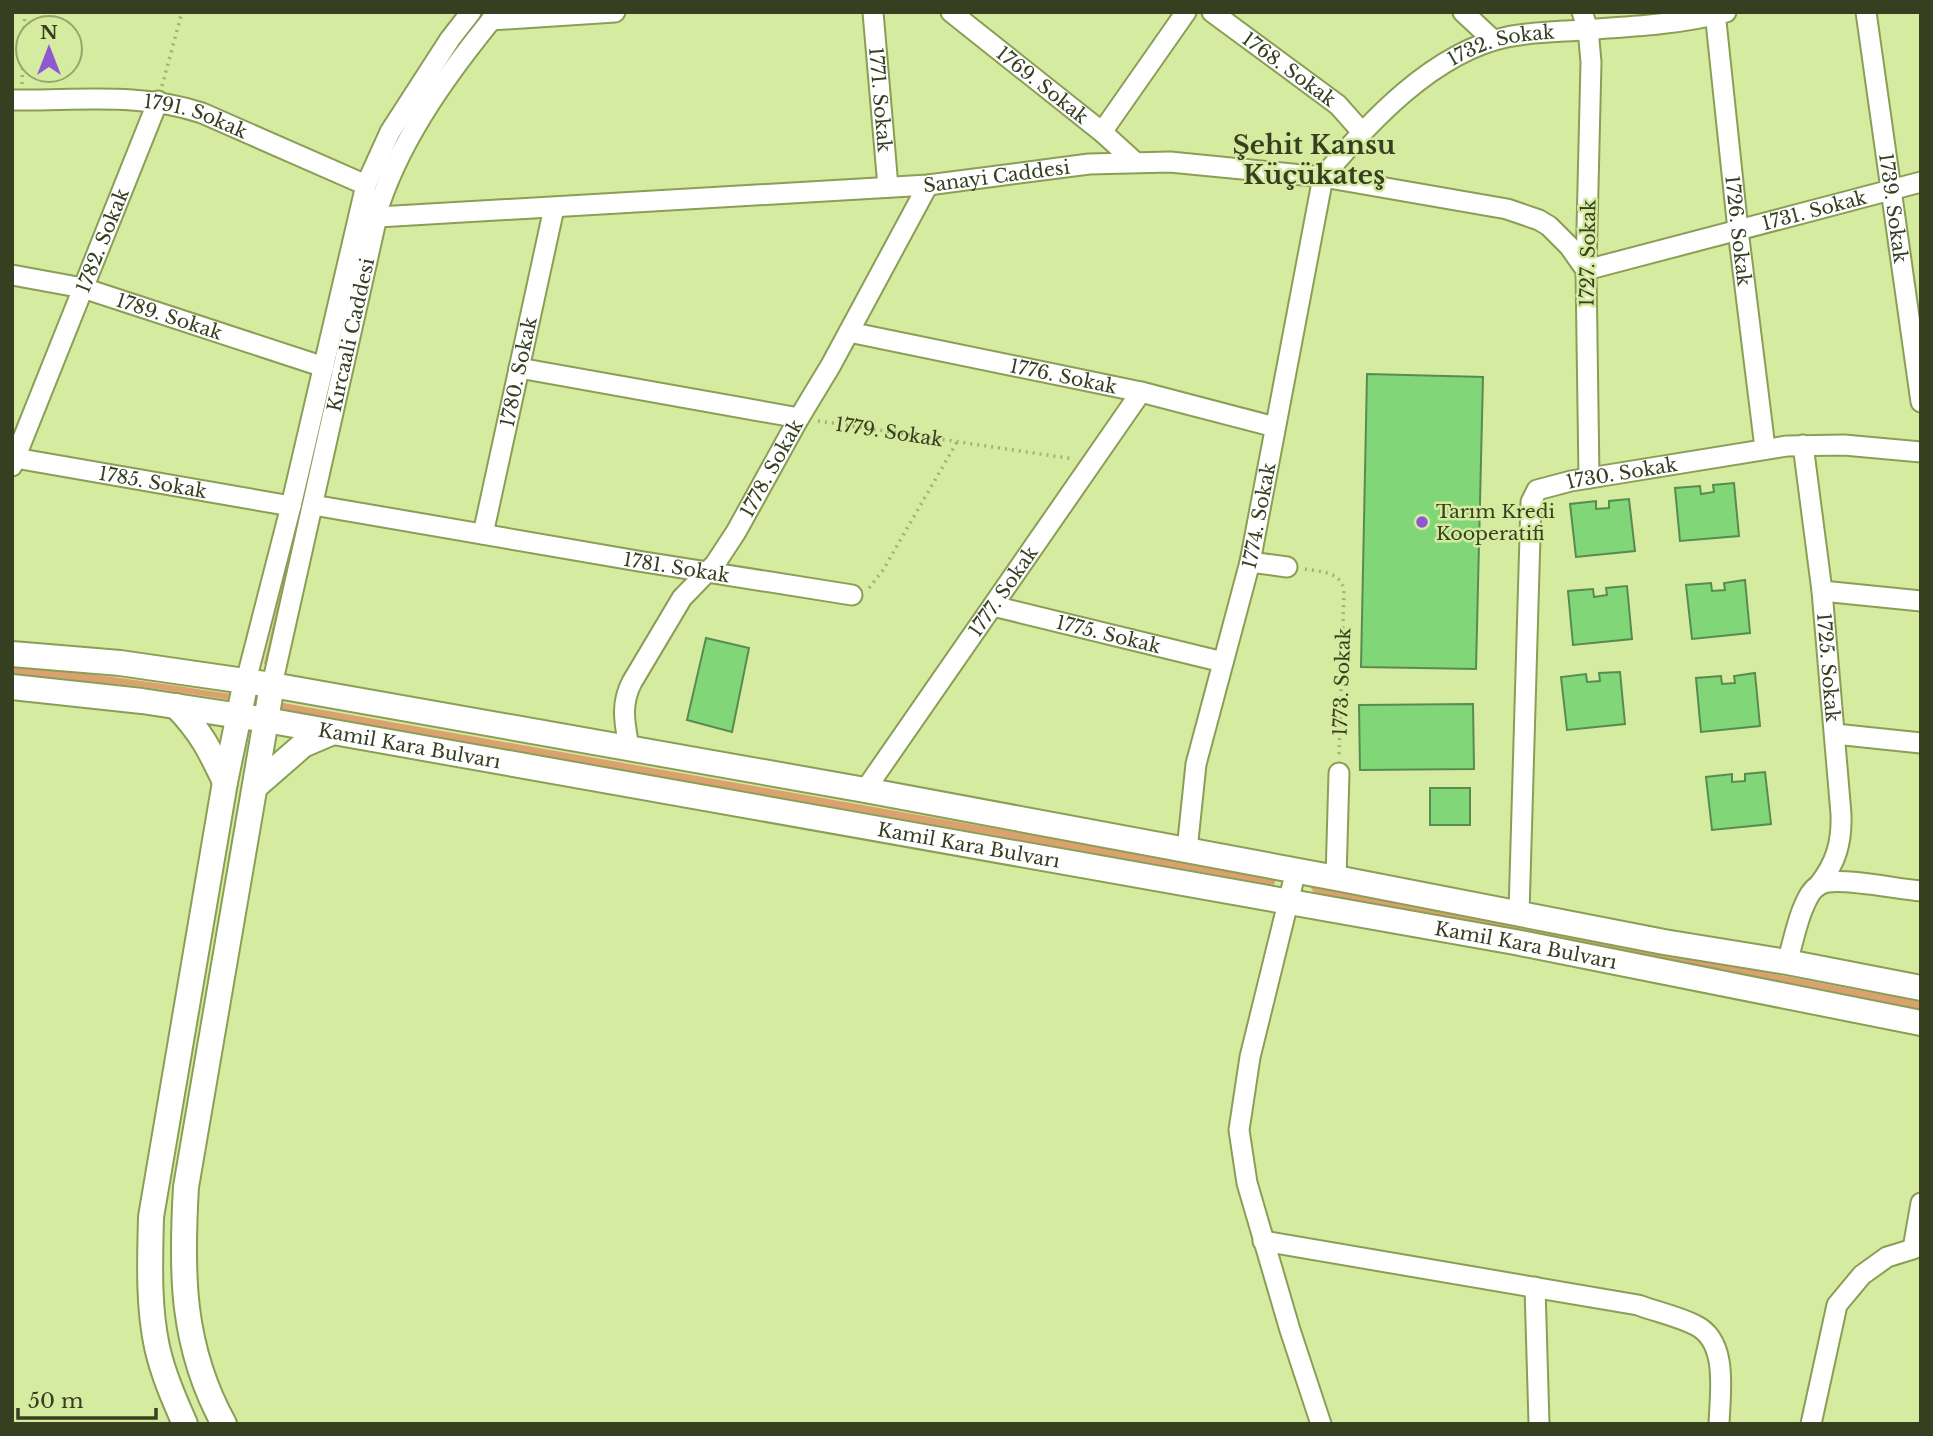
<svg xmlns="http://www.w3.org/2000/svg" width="1933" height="1436" font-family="'Libre Baskerville',serif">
  <rect width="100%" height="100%" fill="#d5eb9f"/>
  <path fill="#dba270" d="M 364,229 L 268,665 L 264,664 Z
    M 12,667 C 86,672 158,683 231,694 L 231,700 L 135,686 L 12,676 Z
    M 278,702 L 1276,878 L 1274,885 L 278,709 Z
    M 1309,885 L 1921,1002 L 1921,1010 L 1315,894 Z"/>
  <path fill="#81d678" stroke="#588b52" stroke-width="2" d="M 1367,374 L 1483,377 L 1476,669 L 1361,667 Z
    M 1734,483 L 1739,536 L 1680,541 L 1675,488 L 1700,486 L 1701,494 L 1714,492 L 1713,485 Z
    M 1629,499 L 1635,551 L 1576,557 L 1570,504 L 1596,501 L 1596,509 L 1609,508 L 1609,501 Z
    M 1745,580 L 1750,633 L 1692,639 L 1686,585 L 1711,583 L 1712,591 L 1725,590 L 1724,583 Z
    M 1627,586 L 1632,639 L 1573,645 L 1568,591 L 1593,589 L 1594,597 L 1607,595 L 1606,588 Z
    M 706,638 L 749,648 L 732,732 L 687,720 Z
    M 1620,672 L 1625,724 L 1567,730 L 1561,677 L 1586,674 L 1587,682 L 1600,681 L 1599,673 Z
    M 1755,673 L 1760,726 L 1701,732 L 1696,678 L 1721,676 L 1722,684 L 1735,683 L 1734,676 Z
    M 1473,704 L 1474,769 L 1360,770 L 1359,705 Z
    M 1765,772 L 1771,824 L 1712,830 L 1706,777 L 1732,774 L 1732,782 L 1745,781 L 1745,774 Z
    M 1430,788 L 1470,788 L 1470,825 L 1430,825 Z"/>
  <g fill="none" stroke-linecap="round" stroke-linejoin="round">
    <g stroke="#8a9e55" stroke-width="23">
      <g id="minor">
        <path id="s2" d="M 873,12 L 888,187"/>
        <path id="s3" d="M 951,12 L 1102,132 L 1134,161"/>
        <path id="s4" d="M 1212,12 L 1338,105 L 1361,131"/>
        <path d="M 1463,12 L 1493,40"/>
        <path d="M 1582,12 L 1588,29 L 1591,62 L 1586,270 L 1589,478"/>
        <path id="s5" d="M 1715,12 L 1738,230 L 1765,448"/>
        <path id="s6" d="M 1866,12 L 1921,402"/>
        <path d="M 491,20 L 615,12"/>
        <path id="s7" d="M 12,100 C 77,101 140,92 202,113 L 366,185"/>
        <path d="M 1102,132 L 1186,12"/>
        <path id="s8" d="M 378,217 L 928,185 L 1089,164 L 1170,162 L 1323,177 L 1507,209 L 1539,220 L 1549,226 L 1569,246 L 1586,270 L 1921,182"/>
        <path id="s9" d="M 12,275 L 83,288 L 324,367"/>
        <path id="s10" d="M 849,332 L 1141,392 L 1275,427"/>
        <path d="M 519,368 L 799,418"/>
        <path id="s11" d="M 1803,445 L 1822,591 L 1841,814 C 1842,843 1836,863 1818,886"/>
        <path id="s12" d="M 15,458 L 291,506"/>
        <path id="s13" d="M 12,466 L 158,101"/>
        <path id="s14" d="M 313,505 L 638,561 L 852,595"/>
        <path id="s15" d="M 483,534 L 554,208"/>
        <path d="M 1250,562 L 1287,567"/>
        <path d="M 1822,591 L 1921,601"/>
        <path id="s16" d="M 993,606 L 1223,662"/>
        <path d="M 246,681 L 291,506 L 366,185 L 390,132 L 450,39 L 471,12"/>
        <path id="s17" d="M 272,685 L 380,203 C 404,133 451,69 498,12"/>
        <path d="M 1835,734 L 1921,743"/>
        <path id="s18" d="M 629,748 C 625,724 620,705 632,682 L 682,598 L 715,564 L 736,532 L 799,418 L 831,365 L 928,185"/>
        <path id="s19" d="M 865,790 L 1141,392"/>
        <path id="s20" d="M 1187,850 L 1196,764 L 1250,562 L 1323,177 C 1369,122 1434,52 1507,37 C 1526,33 1547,32 1566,31 C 1619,27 1674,26 1726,12"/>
        <path d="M 1296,870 L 1250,1057 L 1239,1130 L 1247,1183 L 1290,1330 L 1321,1424"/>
        <path d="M 1336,878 L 1339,773"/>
        <path id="s21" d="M 1519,913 L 1531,502 L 1537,490 L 1571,481 L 1787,446 L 1844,445 L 1921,452"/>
        <path d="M 1787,962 C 1794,940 1798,914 1810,894 C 1814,888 1820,883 1828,882 C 1850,879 1897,889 1921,891"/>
        <path d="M 1263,1241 L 1638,1305 C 1657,1312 1677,1316 1695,1325 C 1729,1341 1720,1393 1719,1424"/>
        <path d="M 1535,1287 L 1539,1424"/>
        <path d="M 1811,1424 L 1837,1305 L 1862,1275 L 1887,1257 L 1913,1249 L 1921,1203"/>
      </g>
    </g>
    <g stroke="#8a9e55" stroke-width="28">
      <g id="major">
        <path d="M 12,654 L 120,663 L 272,685 L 865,790 L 1336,878 L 1664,942 L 1787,962 L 1921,988"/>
        <path id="s22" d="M 12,687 L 142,701 L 266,720 L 1515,942 L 1921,1023"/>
        <path d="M 176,706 C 201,732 210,750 225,782"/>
        <path d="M 256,786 L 303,745 L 331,733"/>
        <path d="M 185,1424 C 174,1399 163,1374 157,1347 C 148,1305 150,1260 151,1217 L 225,782 L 246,681"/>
        <path d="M 224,1424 C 181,1346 181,1272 186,1187 L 272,685"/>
      </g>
    </g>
    <g stroke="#a1b275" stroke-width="3.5" stroke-dasharray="2 5" stroke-linecap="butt">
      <path d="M 22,84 L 25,12"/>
      <path d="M 162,86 L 182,12"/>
      <path id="s1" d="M 818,421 L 1074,459"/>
      <path d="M 1305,569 C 1321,572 1340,571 1344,590 L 1339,757"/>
      <path d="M 869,588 L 883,570 L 957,442"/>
    </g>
    <use href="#minor" stroke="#fff" stroke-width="19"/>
    <use href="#major" stroke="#fff" stroke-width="24"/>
  </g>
  <circle fill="#8f58d1" stroke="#d5eb9f" stroke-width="2.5" cx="1422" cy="522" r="7"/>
  <g text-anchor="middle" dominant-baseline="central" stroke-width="5" stroke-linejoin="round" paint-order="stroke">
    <g font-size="19" fill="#373f21" stroke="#d5eb9f">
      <text stroke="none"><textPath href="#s20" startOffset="915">1732. Sokak</textPath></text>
      <text stroke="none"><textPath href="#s4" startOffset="96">1768. Sokak</textPath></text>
      <text stroke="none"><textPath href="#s3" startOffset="117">1769. Sokak</textPath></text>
      <text stroke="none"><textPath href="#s2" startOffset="88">1771. Sokak</textPath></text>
      <text stroke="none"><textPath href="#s7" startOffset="186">1791. Sokak</textPath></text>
      <text stroke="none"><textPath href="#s8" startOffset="620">Sanayi Caddesi</textPath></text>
      <text stroke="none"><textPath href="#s6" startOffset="198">1739. Sokak</textPath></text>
      <text stroke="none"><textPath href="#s8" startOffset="1474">1731. Sokak</textPath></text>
      <text stroke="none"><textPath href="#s5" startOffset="220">1726. Sokak</textPath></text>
      <text stroke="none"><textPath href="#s13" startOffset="243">1782. Sokak</textPath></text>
      <text transform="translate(1588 253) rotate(-89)">1727. Sokak</text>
      <text stroke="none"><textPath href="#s9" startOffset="163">1789. Sokak</textPath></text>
      <text stroke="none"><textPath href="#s17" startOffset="359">Kırcaali Caddesi</textPath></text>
      <text stroke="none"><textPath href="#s15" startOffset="166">1780. Sokak</textPath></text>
      <text stroke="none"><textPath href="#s10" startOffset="219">1776. Sokak</textPath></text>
      <text stroke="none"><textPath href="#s1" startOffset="72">1779. Sokak</textPath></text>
      <text stroke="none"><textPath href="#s18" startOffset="324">1778. Sokak</textPath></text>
      <text stroke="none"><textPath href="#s21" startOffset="511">1730. Sokak</textPath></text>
      <text stroke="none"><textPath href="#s12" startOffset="140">1785. Sokak</textPath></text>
      <text stroke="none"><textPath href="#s20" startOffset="343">1774. Sokak</textPath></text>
      <text stroke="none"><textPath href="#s14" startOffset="369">1781. Sokak</textPath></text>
      <text stroke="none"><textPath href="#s19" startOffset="242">1777. Sokak</textPath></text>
      <text stroke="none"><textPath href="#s16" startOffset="119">1775. Sokak</textPath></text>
      <text stroke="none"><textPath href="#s11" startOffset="224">1725. Sokak</textPath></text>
      <text transform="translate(1342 682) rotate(-88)">1773. Sokak</text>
      <text stroke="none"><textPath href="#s22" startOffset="402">Kamil Kara Bulvarı</textPath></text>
      <text stroke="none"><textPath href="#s22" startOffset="970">Kamil Kara Bulvarı</textPath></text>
      <text stroke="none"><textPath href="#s22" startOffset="1536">Kamil Kara Bulvarı</textPath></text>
    </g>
    <g font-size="19" fill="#373f21" stroke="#d5eb9f" text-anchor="start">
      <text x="1436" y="511">Tarım Kredi<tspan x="1436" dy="22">Kooperatifi</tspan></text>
    </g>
    <g font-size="26" font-weight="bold" fill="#373f21" stroke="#d5eb9f">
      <text x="1314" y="145">Şehit Kansu<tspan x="1314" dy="30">Küçükateş</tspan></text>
    </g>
  </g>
  <rect width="1933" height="1436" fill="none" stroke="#373f21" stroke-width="28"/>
  <g transform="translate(49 49)"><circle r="33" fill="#d5eb9f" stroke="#96a66d" stroke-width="2"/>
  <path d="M0-5L12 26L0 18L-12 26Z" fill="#8f58d1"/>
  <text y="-10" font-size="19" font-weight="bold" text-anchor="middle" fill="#373f21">N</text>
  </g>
  <path d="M18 1408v10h138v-10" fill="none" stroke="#373f21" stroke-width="3.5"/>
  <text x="28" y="1408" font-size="21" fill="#373f21" stroke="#d5eb9f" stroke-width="5" paint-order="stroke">50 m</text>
</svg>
